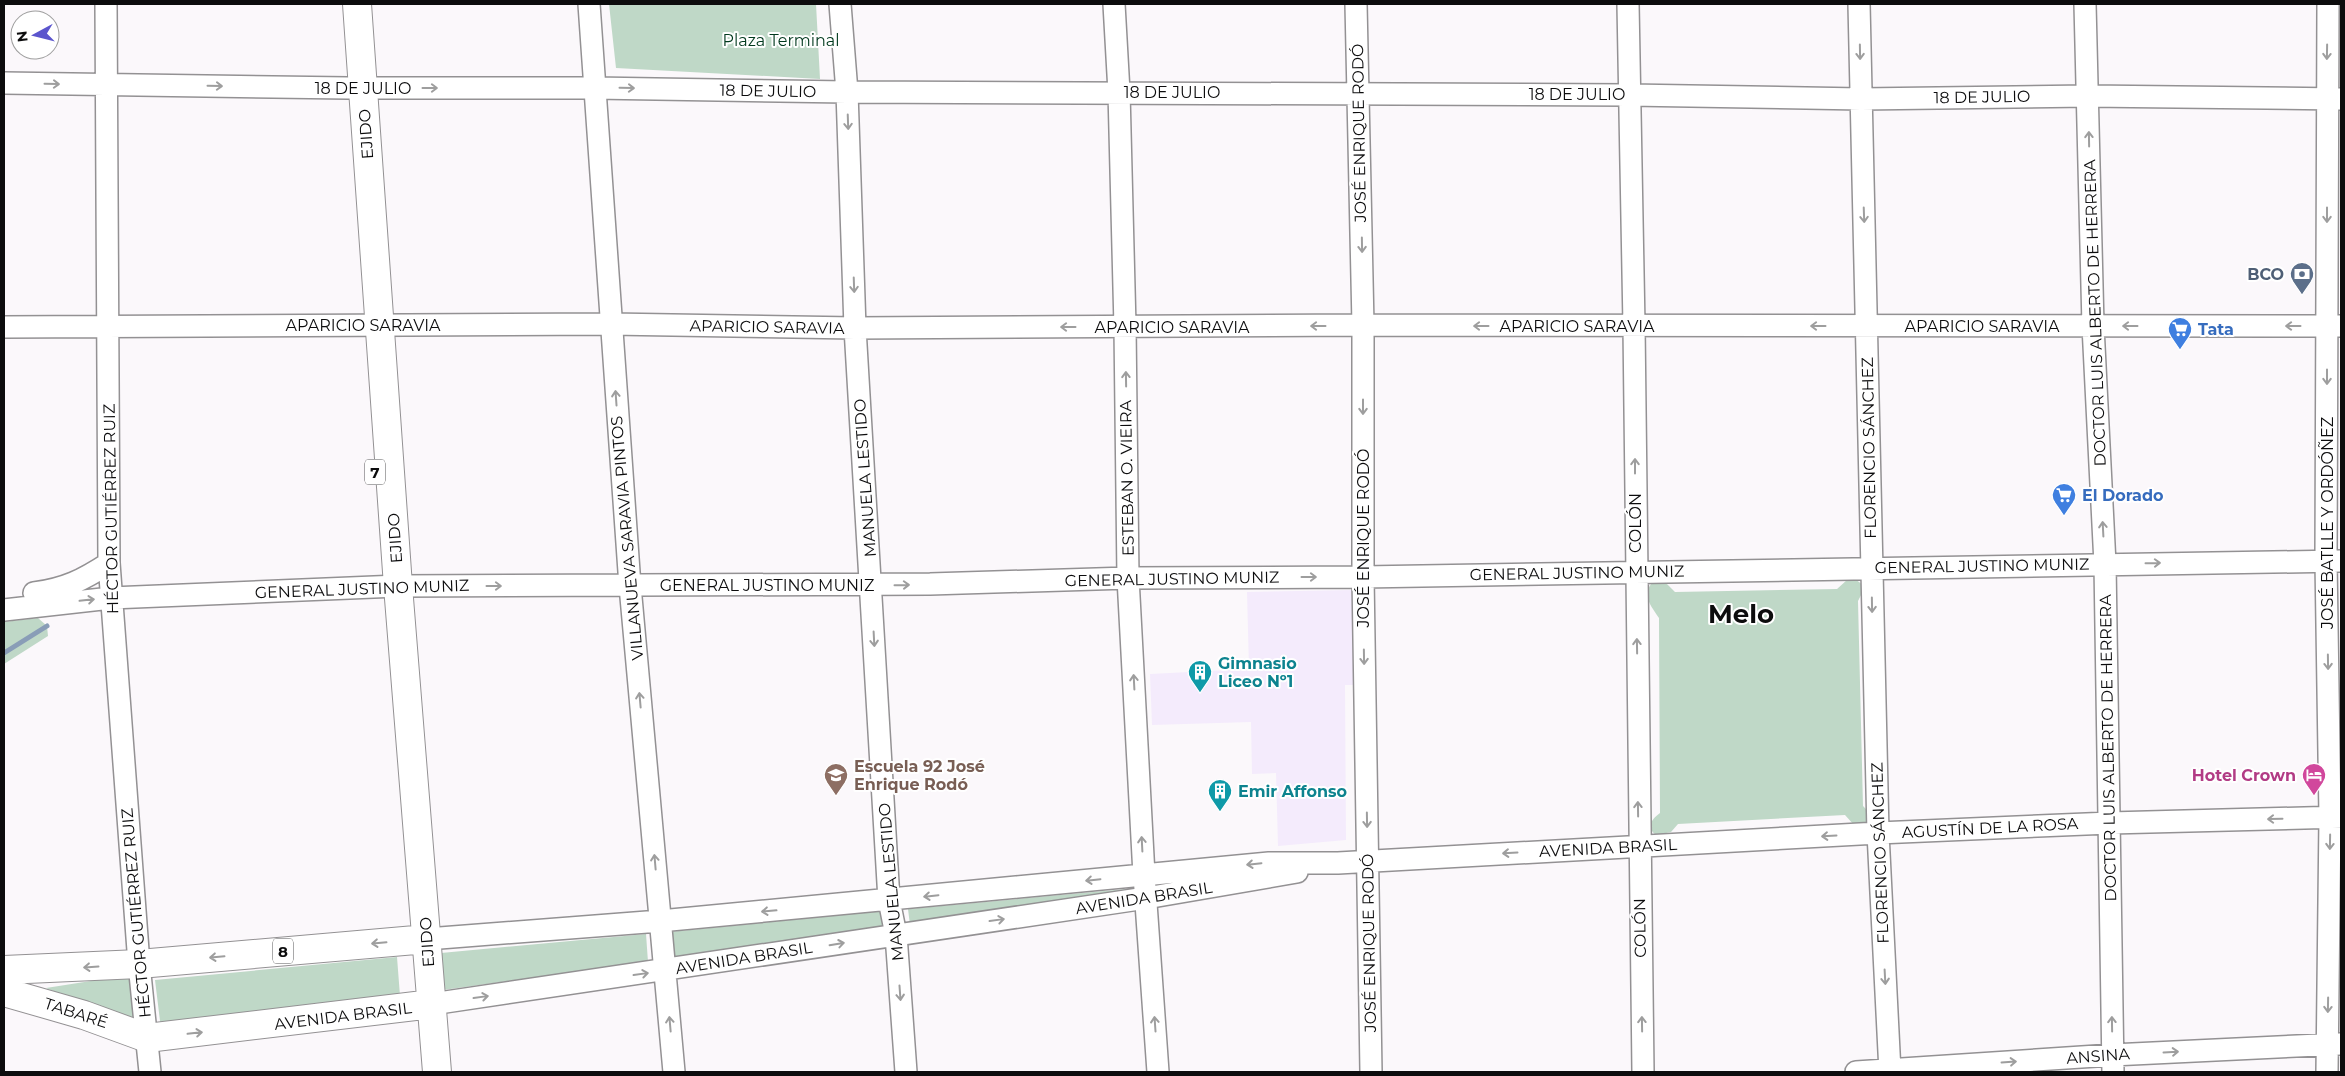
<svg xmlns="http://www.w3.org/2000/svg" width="2345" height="1076" font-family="Montserrat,sans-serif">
  <rect width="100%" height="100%" fill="#fbf8fb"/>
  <path fill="#f4ebfc" d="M 1354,590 L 1356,685 L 1345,685 L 1346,840 L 1278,846 L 1276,773 L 1252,774 L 1251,722 L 1152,725 L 1150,674 L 1249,669 L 1247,592 Z"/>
  <path fill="#bfd8c7" d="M 609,4 L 816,4 L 820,79 L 616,68 Z
    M 1855,579 L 1863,585 L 1863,591 L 1858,601 L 1863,806 L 1869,812 L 1868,824 L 1854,825 L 1845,815 L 1678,824 L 1671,832 L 1656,835 C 1645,827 1652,819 1660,813 L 1659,618 C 1652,607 1642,597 1651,584 L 1656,582 L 1666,583 L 1675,592 L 1837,589 L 1847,580 Z
    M 38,618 L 47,626 L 48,636 L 4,664 L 4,622 Z
    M 1126,889 L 1126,895 L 910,925 L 908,909 Z
    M 882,911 L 885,929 L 672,958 L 669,932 Z
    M 646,934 L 648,962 L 443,990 L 441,953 Z
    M 397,957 L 400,996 L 161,1029 L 155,980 Z
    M 129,975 L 134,1024 L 46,988 Z"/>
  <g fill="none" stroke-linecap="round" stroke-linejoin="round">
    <path stroke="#899db7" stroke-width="5" d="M 4,653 L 47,626"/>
    <g stroke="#939193" stroke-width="24">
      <path id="minor" d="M 106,4 L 109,563 L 139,964 L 150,1072
        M 589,4 L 630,586 L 674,1072
        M 840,4 L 847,92 L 855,328 L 889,900 L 896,935 L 906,1072
        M 1114,4 L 1119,92 L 1125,327 L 1128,578 L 1144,875 L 1158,1072
        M 1356,4 L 1363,325 L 1363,577 L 1371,1072
        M 1628,4 L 1634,326 L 1643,1072
        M 1859,4 L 1878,833 L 1890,1072
        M 2085,4 L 2093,326 L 2105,564 L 2113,1072
        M 4,83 L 348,88 L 594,88 L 847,92 L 1630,95 L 1861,99 L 2088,96 L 2341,99
        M 4,327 L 611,324 L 855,328 L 1363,325 L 2341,326
        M 34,593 C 65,589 83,580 109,563
        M 4,610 L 111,598 L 398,586 L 930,584 L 1128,578 L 1363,577 L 2341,561
        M 427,939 L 660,921 L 1269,863 L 1338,863 L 1878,833 L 2110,823 L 2341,817
        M 432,1004 L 1146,898 L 1297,872
        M 1856,1072 L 2112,1055 L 2340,1044
        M 2327,1072 L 2330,817 L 2326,561 L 2328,4"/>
    </g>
    <g stroke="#939193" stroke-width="30">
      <path id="major" d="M 357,4 L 398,586 L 437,1072
        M 4,970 L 139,964 L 427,939
        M 4,992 L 84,1015 L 147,1038 L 432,1004"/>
    </g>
    <use href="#minor" stroke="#fff" stroke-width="21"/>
    <use href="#major" stroke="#fff" stroke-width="28"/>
  </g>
  <defs><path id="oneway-shaft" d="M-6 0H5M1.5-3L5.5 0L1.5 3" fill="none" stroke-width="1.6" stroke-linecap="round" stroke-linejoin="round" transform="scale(1.25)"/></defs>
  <g stroke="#9e9e9e">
    <use href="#oneway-shaft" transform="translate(1860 52) rotate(89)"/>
    <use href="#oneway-shaft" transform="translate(2327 52) rotate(91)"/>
    <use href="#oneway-shaft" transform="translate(52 84) rotate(1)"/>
    <use href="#oneway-shaft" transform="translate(215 86) rotate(1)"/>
    <use href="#oneway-shaft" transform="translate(430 88)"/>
    <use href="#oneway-shaft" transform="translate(627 88) rotate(1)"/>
    <use href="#oneway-shaft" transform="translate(848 122) rotate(88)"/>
    <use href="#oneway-shaft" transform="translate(2089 139) rotate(-91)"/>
    <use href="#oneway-shaft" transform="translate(1864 215) rotate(88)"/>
    <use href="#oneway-shaft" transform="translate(2327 215) rotate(90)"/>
    <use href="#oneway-shaft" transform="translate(1362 245) rotate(89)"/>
    <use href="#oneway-shaft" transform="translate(854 285) rotate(88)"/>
    <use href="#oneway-shaft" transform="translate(1318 326) rotate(180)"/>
    <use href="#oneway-shaft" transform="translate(1481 326) rotate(-180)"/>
    <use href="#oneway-shaft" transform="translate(1818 326) rotate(180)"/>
    <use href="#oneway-shaft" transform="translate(2130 326) rotate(-180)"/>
    <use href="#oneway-shaft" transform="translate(2293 326) rotate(-180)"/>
    <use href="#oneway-shaft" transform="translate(1068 327) rotate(180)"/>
    <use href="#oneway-shaft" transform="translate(2327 377) rotate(90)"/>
    <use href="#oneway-shaft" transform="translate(1126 379) rotate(-91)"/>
    <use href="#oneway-shaft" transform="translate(616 398) rotate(-94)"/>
    <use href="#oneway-shaft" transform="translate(1363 407) rotate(90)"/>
    <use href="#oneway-shaft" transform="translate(1635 466) rotate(-90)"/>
    <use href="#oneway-shaft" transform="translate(2103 529) rotate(-93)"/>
    <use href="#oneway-shaft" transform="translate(2153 563) rotate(-1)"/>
    <use href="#oneway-shaft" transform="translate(1309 577)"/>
    <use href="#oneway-shaft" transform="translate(902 585) rotate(-1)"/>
    <use href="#oneway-shaft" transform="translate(494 586)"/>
    <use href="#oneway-shaft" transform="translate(87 600) rotate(-6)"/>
    <use href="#oneway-shaft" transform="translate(1872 605) rotate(89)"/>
    <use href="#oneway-shaft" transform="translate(874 639) rotate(87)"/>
    <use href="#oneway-shaft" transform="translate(1637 646) rotate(-91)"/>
    <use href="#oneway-shaft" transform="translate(1364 657) rotate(89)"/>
    <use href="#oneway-shaft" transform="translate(2328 662) rotate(89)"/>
    <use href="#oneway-shaft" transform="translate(1134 682) rotate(-93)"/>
    <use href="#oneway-shaft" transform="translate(640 700) rotate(-95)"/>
    <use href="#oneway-shaft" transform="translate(1638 809) rotate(-91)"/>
    <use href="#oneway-shaft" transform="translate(2275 819) rotate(179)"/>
    <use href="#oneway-shaft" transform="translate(1367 820) rotate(89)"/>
    <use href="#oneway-shaft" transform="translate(1829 836) rotate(177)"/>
    <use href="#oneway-shaft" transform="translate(2330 842) rotate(91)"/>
    <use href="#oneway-shaft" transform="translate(1142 844) rotate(-93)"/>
    <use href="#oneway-shaft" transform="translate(1510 853) rotate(177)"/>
    <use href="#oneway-shaft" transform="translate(655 862) rotate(-95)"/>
    <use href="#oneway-shaft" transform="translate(1254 864) rotate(174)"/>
    <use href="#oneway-shaft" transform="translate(1093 880) rotate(174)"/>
    <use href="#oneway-shaft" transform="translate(931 896) rotate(174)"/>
    <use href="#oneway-shaft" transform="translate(769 911) rotate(175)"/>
    <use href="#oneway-shaft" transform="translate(997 920) rotate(-8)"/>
    <use href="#oneway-shaft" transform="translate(379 943) rotate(175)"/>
    <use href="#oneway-shaft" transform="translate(837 944) rotate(-9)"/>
    <use href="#oneway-shaft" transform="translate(217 957) rotate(175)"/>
    <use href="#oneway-shaft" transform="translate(91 967) rotate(176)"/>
    <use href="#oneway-shaft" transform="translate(641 974) rotate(-8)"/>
    <use href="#oneway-shaft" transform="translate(1885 977) rotate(87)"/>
    <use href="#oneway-shaft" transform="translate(900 993) rotate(86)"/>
    <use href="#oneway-shaft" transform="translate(481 997) rotate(-8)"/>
    <use href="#oneway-shaft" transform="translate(2328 1005) rotate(91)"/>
    <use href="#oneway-shaft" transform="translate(670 1024) rotate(-95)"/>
    <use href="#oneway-shaft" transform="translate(1155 1024) rotate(-94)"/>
    <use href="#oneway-shaft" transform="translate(1642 1024) rotate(-91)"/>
    <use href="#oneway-shaft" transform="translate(2112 1024) rotate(-91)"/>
    <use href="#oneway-shaft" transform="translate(195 1033) rotate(-6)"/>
    <use href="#oneway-shaft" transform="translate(2171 1052) rotate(-3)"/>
    <use href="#oneway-shaft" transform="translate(2009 1062) rotate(-4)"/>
  </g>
  <defs>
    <g id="bank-pin" transform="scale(1.25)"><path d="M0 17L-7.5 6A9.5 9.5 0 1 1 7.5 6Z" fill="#5c6f8a" stroke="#fff"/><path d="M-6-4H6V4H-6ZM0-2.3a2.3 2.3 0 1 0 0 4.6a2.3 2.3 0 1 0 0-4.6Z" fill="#fff"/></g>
    <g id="supermarket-pin" transform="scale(1.25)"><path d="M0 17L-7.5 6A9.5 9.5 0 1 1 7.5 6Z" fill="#3f7fe0" stroke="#fff"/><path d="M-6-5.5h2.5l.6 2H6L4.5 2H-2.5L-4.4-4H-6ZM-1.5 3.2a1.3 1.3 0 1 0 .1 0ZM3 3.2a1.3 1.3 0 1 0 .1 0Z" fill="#fff"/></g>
    <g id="building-pin" transform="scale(1.25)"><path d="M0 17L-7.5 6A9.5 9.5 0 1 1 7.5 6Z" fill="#0f9aa8" stroke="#fff"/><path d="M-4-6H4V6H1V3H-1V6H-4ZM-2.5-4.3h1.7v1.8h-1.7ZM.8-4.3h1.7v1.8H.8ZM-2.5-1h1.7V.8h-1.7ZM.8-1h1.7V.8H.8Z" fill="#fff"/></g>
    <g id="school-pin" transform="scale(1.25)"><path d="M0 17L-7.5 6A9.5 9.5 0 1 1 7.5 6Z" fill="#8d6e63" stroke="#fff"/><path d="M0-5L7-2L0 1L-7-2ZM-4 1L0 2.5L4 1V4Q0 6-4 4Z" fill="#fff"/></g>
    <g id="hotel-pin" transform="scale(1.25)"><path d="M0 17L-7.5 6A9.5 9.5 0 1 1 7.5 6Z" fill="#d1479c" stroke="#fff"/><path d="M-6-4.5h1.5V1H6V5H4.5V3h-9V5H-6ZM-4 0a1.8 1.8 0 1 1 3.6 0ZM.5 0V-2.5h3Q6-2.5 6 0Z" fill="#fff"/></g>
  </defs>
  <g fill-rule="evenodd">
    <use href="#bank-pin" x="2302" y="274"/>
    <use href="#supermarket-pin" x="2180" y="329"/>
    <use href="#supermarket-pin" x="2064" y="495"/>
    <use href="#building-pin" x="1200" y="672"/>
    <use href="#school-pin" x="836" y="775"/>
    <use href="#hotel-pin" x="2314" y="775"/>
    <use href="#building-pin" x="1220" y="791"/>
  </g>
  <g text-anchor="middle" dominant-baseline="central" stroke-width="4" stroke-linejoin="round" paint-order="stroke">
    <g fill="#fff" stroke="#555556" stroke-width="1">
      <rect x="365" y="459.5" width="20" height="25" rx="4"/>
      <rect x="273" y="938.5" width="20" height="25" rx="4"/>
    </g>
    <g font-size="15" font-weight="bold" fill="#0c0c0d">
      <text x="375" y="472">7</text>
      <text x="283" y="951">8</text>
    </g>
    <g font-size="16" fill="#00391d" stroke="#fff">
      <text x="781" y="40">Plaza Terminal</text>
    </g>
    <g font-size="16" fill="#0c0c0d" stroke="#fff">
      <text x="363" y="88">18 DE JULIO</text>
      <text transform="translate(768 91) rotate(1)">18 DE JULIO</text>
      <text x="1172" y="92">18 DE JULIO</text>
      <text x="1577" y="94">18 DE JULIO</text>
      <text transform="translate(1982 97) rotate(-1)">18 DE JULIO</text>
      <text transform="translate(1359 133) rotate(-91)">JOSÉ ENRIQUE RODÓ</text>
      <text transform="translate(366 134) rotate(-94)">EJIDO</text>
      <text transform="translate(2095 313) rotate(-92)">DOCTOR LUIS ALBERTO DE HERRERA</text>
      <text x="363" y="325">APARICIO SARAVIA</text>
      <text x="1577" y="326">APARICIO SARAVIA</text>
      <text x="1982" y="326">APARICIO SARAVIA</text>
      <text transform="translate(767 327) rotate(1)">APARICIO SARAVIA</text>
      <text x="1172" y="327">APARICIO SARAVIA</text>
      <text transform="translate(1869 448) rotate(-91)">FLORENCIO SÁNCHEZ</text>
      <text transform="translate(865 478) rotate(-94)">MANUELA LESTIDO</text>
      <text transform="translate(1127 478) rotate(-91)">ESTEBAN O. VIEIRA</text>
      <text transform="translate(111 509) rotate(-91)">HÉCTOR GUTIÉRREZ RUIZ</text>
      <text transform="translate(1635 523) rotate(-90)">COLÓN</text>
      <text transform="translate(2327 523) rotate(-90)">JOSÉ BATLLE Y ORDÓÑEZ</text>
      <text transform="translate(395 538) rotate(-94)">EJIDO</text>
      <text transform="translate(627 538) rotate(-95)">VILLANUEVA SARAVIA PINTOS</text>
      <text transform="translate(1363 538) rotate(-90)">JOSÉ ENRIQUE RODÓ</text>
      <text transform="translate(1982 566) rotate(-1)">GENERAL JUSTINO MUNIZ</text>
      <text transform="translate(1577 573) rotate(-1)">GENERAL JUSTINO MUNIZ</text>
      <text transform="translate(1172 579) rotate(-1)">GENERAL JUSTINO MUNIZ</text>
      <text x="767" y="585">GENERAL JUSTINO MUNIZ</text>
      <text transform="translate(362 589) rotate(-2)">GENERAL JUSTINO MUNIZ</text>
      <text transform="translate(2108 748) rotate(-91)">DOCTOR LUIS ALBERTO DE HERRERA</text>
      <text transform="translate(1990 828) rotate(-3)">AGUSTÍN DE LA ROSA</text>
      <text transform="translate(1608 848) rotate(-3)">AVENIDA BRASIL</text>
      <text transform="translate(1880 853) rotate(-92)">FLORENCIO SÁNCHEZ</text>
      <text transform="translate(891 882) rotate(-95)">MANUELA LESTIDO</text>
      <text transform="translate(1144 898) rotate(-9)">AVENIDA BRASIL</text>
      <text transform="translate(136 913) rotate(-95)">HÉCTOR GUTIÉRREZ RUIZ</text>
      <text transform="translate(1640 928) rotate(-91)">COLÓN</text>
      <text transform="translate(427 942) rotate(-94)">EJIDO</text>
      <text transform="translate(1369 943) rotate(-91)">JOSÉ ENRIQUE RODÓ</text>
      <text transform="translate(744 958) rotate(-9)">AVENIDA BRASIL</text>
      <text transform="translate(76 1013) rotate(18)">TABARÉ</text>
      <text transform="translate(343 1016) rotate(-7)">AVENIDA BRASIL</text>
      <text transform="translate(2098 1056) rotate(-4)">ANSINA</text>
    </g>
    <g font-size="16" font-weight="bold" fill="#4e5e75" stroke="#fff" text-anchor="end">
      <text x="2284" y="274">BCO</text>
    </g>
    <g font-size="16" font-weight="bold" fill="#366cbe" stroke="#fff" text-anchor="start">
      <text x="2198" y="329">Tata</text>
      <text x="2082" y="495">El Dorado</text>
    </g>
    <g font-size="16" font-weight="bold" fill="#0d838f" stroke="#fff" text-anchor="start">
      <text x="1218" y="663">Gimnasio<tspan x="1218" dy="18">Liceo Nº1</tspan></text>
      <text x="1238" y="791">Emir Affonso</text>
    </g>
    <g font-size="16" font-weight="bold" fill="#785e54" stroke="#fff" text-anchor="start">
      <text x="854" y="766">Escuela 92 José<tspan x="854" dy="18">Enrique Rodó</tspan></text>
    </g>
    <g font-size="16" font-weight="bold" fill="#b23c85" stroke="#fff" text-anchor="end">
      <text x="2296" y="775">Hotel Crown</text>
    </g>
    <g font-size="26" font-weight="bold" fill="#0c0c0d" stroke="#fff">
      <text x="1741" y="614">Melo</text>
    </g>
  </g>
  <rect width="2345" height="1076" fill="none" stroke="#0c0c0d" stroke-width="10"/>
  <g transform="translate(35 35) rotate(263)"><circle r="24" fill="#ffffff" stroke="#9e9e9e"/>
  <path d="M0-4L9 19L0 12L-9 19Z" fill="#5b55cd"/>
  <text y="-8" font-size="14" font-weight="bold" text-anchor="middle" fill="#0c0c0d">N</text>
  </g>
</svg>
